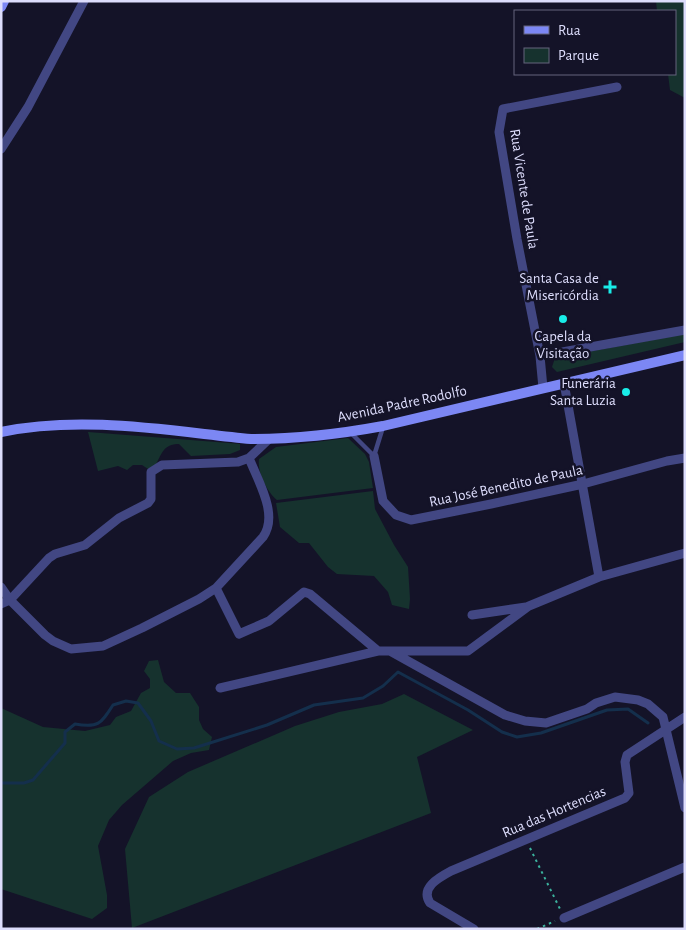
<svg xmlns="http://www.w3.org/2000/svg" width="686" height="930" font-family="'Alegreya Sans',sans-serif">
  <rect width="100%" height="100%" fill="#141328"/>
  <path fill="#16322e" d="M 656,1 L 685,1 L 685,98 L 670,90 L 668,74 L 675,74 L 675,11 L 657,11 Z
    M 685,334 L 685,342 L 557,372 L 552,367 L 555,358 Z
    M 88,432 L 229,443 L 240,444 L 240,450 L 230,454 L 191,456 L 179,444 C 163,444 162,454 155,466 L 148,469 L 142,465 L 133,465 L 127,470 L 118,466 L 98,471 Z
    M 348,438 L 365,454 L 369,462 L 373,488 L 277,500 C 267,492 257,472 259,459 L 276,447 Z
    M 373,491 L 375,509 L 394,545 L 408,567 L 410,599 L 409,609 L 392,605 L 388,592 L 374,576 L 337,574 L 328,567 L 309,543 L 299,543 L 280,527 L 276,503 Z
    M 158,660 L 164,682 L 176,693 L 190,693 L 199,707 L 199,720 L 203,729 L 212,737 L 209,750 L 191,753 L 173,761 L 122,805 L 109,820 L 98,846 L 107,895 L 107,908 L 92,919 L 1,889 L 1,708 L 43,727 L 85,731 L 110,725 L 116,717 L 131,711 L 141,693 L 150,688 L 150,679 L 144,671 L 149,661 Z
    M 404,694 L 473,730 L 417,757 L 431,813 L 132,928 L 125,849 L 149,797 L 188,772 L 295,726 L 339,712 L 382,704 Z"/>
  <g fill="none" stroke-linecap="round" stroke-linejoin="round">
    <path stroke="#142f4c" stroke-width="3" d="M 1,783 L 24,783 L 33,780 L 65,743 L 65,732 L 75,724 C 98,728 101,724 113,705 L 126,701 L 138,703 L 151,721 L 159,741 L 177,749 L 194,748 L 267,725 L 314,705 L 363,698 L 383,686 L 398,672 L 468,710 L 502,732 L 517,737 L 541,733 L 607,710 L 628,709 L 648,723"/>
    <path stroke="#3bb29d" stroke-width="2" stroke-dasharray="2.5 4" stroke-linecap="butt" d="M 530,848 L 561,911
      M 537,929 L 555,921"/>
    <path stroke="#424783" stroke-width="4.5" d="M 351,433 L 374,456 L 383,427"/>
    <path stroke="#424783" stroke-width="9" d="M 1,149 L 28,107 L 84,1
      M 540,356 L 685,330
      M 564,383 L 599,577
      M 543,388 L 540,356 L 517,239 L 499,132 L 503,109 L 617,87
      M 374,456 L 383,501 L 396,515 L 411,520 L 491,504 L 583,484 L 667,461 L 685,458
      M 1,587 L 10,600 L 45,635 L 53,641 L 71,649 L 103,646 L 142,628 L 199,599 L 216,588 L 263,537 C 279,515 258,481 249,458
      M 216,588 L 239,634 L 269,621 L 304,592 L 310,594 L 378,651 L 468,651 L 529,606 L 599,577 L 685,553
      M 1,604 L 10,600 L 49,558 L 55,554 L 85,545 L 119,518 L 148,503 L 151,499 L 151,472 L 162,465 L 238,462 L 249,458 L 269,439
      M 472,615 L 526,607
      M 390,651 L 505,715 L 525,721 L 546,723 L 587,709 L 596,703 L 615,697 L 638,700 L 648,704 L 663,717 L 685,808
      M 220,688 L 378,651
      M 564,918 L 685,867
      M 474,929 L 430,903 C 420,888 438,878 451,871 L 625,798 L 629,793 L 625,762 L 627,755 L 685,717"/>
    <path stroke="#7c87f4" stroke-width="10" d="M 1,7 L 4,1
      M 1,432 C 83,415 169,431 251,439 C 295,439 340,434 383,426 L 685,355"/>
  </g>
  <g fill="#19ece8" stroke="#141328" stroke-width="2">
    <path d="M607.5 279.5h5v5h5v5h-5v5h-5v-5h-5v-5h5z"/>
    <circle cx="563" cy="319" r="5"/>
    <circle cx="626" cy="392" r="5"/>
  </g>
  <g text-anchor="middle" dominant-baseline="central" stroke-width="5" stroke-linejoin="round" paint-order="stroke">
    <g font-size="15" fill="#ddddfc" stroke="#141328">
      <text transform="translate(524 189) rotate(81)">Rua Vicente de Paula</text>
      <text transform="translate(402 404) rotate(-12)">Avenida Padre Rodolfo</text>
      <text transform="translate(506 486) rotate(-12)">Rua José Benedito de Paula</text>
      <text transform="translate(554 812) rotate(-23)">Rua das Hortencias</text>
    </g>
    <g font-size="15" fill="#ddddfc" stroke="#141328" text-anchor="end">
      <text x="599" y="278">Santa Casa de<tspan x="599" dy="17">Misericórdia</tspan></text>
      <text x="563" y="336" text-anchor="middle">Capela da<tspan x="563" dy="17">Visitação</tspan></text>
      <text x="616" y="383">Funerária<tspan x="616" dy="17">Santa Luzia</tspan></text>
    </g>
  </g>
  <rect width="686" height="930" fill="none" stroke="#ddddfc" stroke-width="5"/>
  <rect x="514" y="10" width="162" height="65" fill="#141328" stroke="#64647d"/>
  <rect x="524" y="26" width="25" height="8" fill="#7c87f4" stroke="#64647d"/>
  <text x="558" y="35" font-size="15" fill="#ddddfc">Rua</text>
  <rect x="524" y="48" width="25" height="15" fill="#16322e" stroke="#64647d"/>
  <text x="558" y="60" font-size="15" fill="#ddddfc">Parque</text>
</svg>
